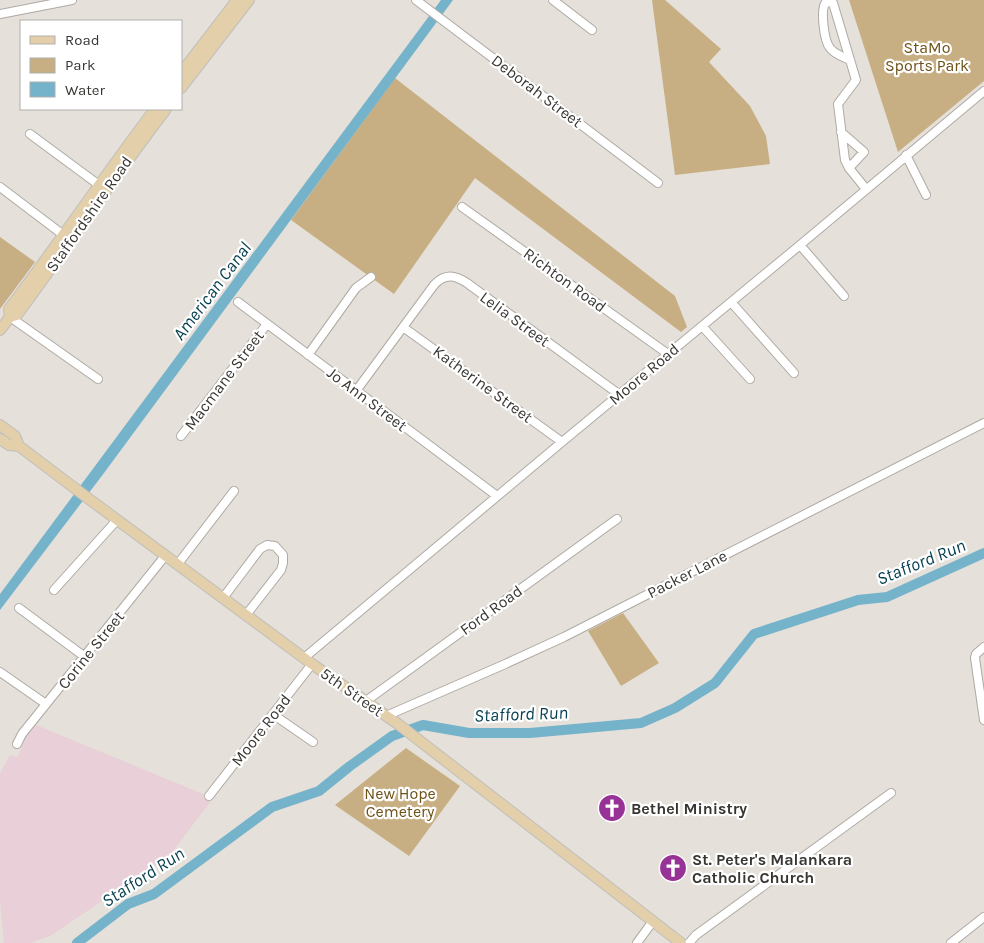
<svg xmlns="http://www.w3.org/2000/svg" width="984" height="943" font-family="Karla,sans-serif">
  <rect width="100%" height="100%" fill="#e5e0d9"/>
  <path fill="#e9cfd7" d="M 36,725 L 203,794 L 211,801 L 169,856 L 50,936 L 30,943 L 4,943 L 0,901 L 0,773 L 10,755 L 18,757 L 26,736 Z"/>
  <path fill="#c8af83" d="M 652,0 L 665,0 L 721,49 L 709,62 L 750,106 L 766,136 L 770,164 L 675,175 Z
    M 849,0 L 984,0 L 984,81 L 898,152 Z
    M 395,78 L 675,296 L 687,327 L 681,332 L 475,178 L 394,294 L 291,220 Z
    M 0,237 L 35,262 L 0,309 Z
    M 623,613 L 659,663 L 621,686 L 588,631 Z
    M 406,748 L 460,786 L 409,856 L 335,805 Z"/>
  <path fill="#75b3cb" d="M 441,0 L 453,0 L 104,473 L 0,610 L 0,594 Z"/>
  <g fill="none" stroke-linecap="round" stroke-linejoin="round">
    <path stroke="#75b3cb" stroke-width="10" d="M 77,943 L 128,904 L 154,894 L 272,807 L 319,791 L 350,766 L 392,736 L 423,725 L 469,733 L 530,733 L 641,723 L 675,708 L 715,683 L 754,634 L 858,600 L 887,597 L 984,553"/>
    <g stroke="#aeaaa3" stroke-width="10">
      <path id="minor" d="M 416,0 L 658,183
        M 553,0 L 592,30
        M 0,14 L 72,0
        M 850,60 C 843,57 834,54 830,48 C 824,41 820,9 826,2 L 833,3 L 856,80 L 838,104 L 845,160 L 849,168 L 866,189
        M 841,132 L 864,152 L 849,168
        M 30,134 L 99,185
        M 906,155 L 926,195
        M 0,187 L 66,237
        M 462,207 L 668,354
        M 800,245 L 844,296
        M 238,302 L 497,496
        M 731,302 L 794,373
        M 10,317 L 98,379
        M 702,326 L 750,379
        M 403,327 L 562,442
        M 308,355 L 356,288 L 371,277
        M 356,391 L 434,285 C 445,273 455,275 467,283 L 620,395
        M 181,436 L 267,324
        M 177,565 L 234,491
        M 54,590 L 117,520
        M 223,598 L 260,549 L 267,545 L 275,546 L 283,555 L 283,563 L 281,570 L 246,615
        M 19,608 L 85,657
        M 984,647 L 976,654 L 975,658 L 984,720
        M 304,658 L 562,442 L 800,245 L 984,91
        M 0,672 L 46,704
        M 366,701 L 617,519
        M 274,715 L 313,742
        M 386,716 L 503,665 L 564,637 L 984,423
        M 17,744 L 22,734 L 165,556
        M 209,796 L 312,664
        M 637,943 L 653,921
        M 689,943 L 696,935 L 891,793
        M 951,943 L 984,917"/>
    </g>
    <g stroke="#bfbfbe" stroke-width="12">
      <path id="major" d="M 181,73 L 237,0
        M 181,88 L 249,0
        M 10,317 L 9,309 C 59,243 105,175 155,109
        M 0,330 L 10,317 L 17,315 C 67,247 115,176 166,109
        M 0,425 L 15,436 L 19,446 L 89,499 L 312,664 L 398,724 L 681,943
        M 0,439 L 9,445 L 19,446"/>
    </g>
    <use href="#minor" stroke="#fff" stroke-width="8"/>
    <use href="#major" stroke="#e3cfa9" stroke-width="10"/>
  </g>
  <defs>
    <g id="church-disc" transform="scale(1.4375)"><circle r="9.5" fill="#973297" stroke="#fff"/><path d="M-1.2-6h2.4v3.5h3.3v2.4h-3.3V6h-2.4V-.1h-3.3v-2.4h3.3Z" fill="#fff"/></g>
  </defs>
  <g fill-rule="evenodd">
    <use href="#church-disc" x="612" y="808"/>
    <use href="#church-disc" x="673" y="868"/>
  </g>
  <g text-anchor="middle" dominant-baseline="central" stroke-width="4.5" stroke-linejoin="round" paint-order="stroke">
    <g font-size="16" fill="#6e5218" stroke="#fff">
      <text x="927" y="47">StaMo<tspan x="927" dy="18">Sports Park</tspan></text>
      <text x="400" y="793">New Hope<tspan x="400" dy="18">Cemetery</tspan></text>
    </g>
    <g font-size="16" fill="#373633" stroke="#fff">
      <text transform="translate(537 91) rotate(37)">Deborah Street</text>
      <text transform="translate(89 214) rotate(-55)">Staffordshire Road</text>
      <text transform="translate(565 280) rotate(36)">Richton Road</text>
      <text transform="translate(515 319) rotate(36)">Lelia Street</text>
      <text transform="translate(644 374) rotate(-40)">Moore Road</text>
      <text transform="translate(224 380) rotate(-53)">Macmane Street</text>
      <text transform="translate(483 384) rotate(36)">Katherine Street</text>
      <text transform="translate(367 399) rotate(37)">Jo Ann Street</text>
      <text transform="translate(687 574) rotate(-27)">Packer Lane</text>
      <text transform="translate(491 610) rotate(-36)">Ford Road</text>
      <text transform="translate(91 650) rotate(-51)">Corine Street</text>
      <text transform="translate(352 692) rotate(35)">5th Street</text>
      <text transform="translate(261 730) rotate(-52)">Moore Road</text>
    </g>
    <g font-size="16" font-weight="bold" fill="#373633" stroke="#fff" text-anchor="start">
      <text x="631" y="808">Bethel Ministry</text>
      <text x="692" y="859">St. Peter's Malankara<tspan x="692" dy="18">Catholic Church</tspan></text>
    </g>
    <g font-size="18" font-style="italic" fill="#043e4f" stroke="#fff">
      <text transform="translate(212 291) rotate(-53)">American Canal</text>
      <text transform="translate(921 562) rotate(-22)">Stafford Run</text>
      <text transform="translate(521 714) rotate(-2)">Stafford Run</text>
      <text transform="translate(143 877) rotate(-33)">Stafford Run</text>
    </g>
  </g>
  <rect x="20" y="20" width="162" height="90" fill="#ffffff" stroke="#afafad"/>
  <rect x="30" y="36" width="25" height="8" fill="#e3cfa9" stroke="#afafad"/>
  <text x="65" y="45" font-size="15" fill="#373633">Road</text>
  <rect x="30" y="58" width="25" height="15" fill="#c8af83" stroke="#afafad"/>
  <text x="65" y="70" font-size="15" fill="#373633">Park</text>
  <rect x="30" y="82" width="25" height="15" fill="#75b3cb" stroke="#afafad"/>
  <text x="65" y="95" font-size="15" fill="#373633">Water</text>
</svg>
